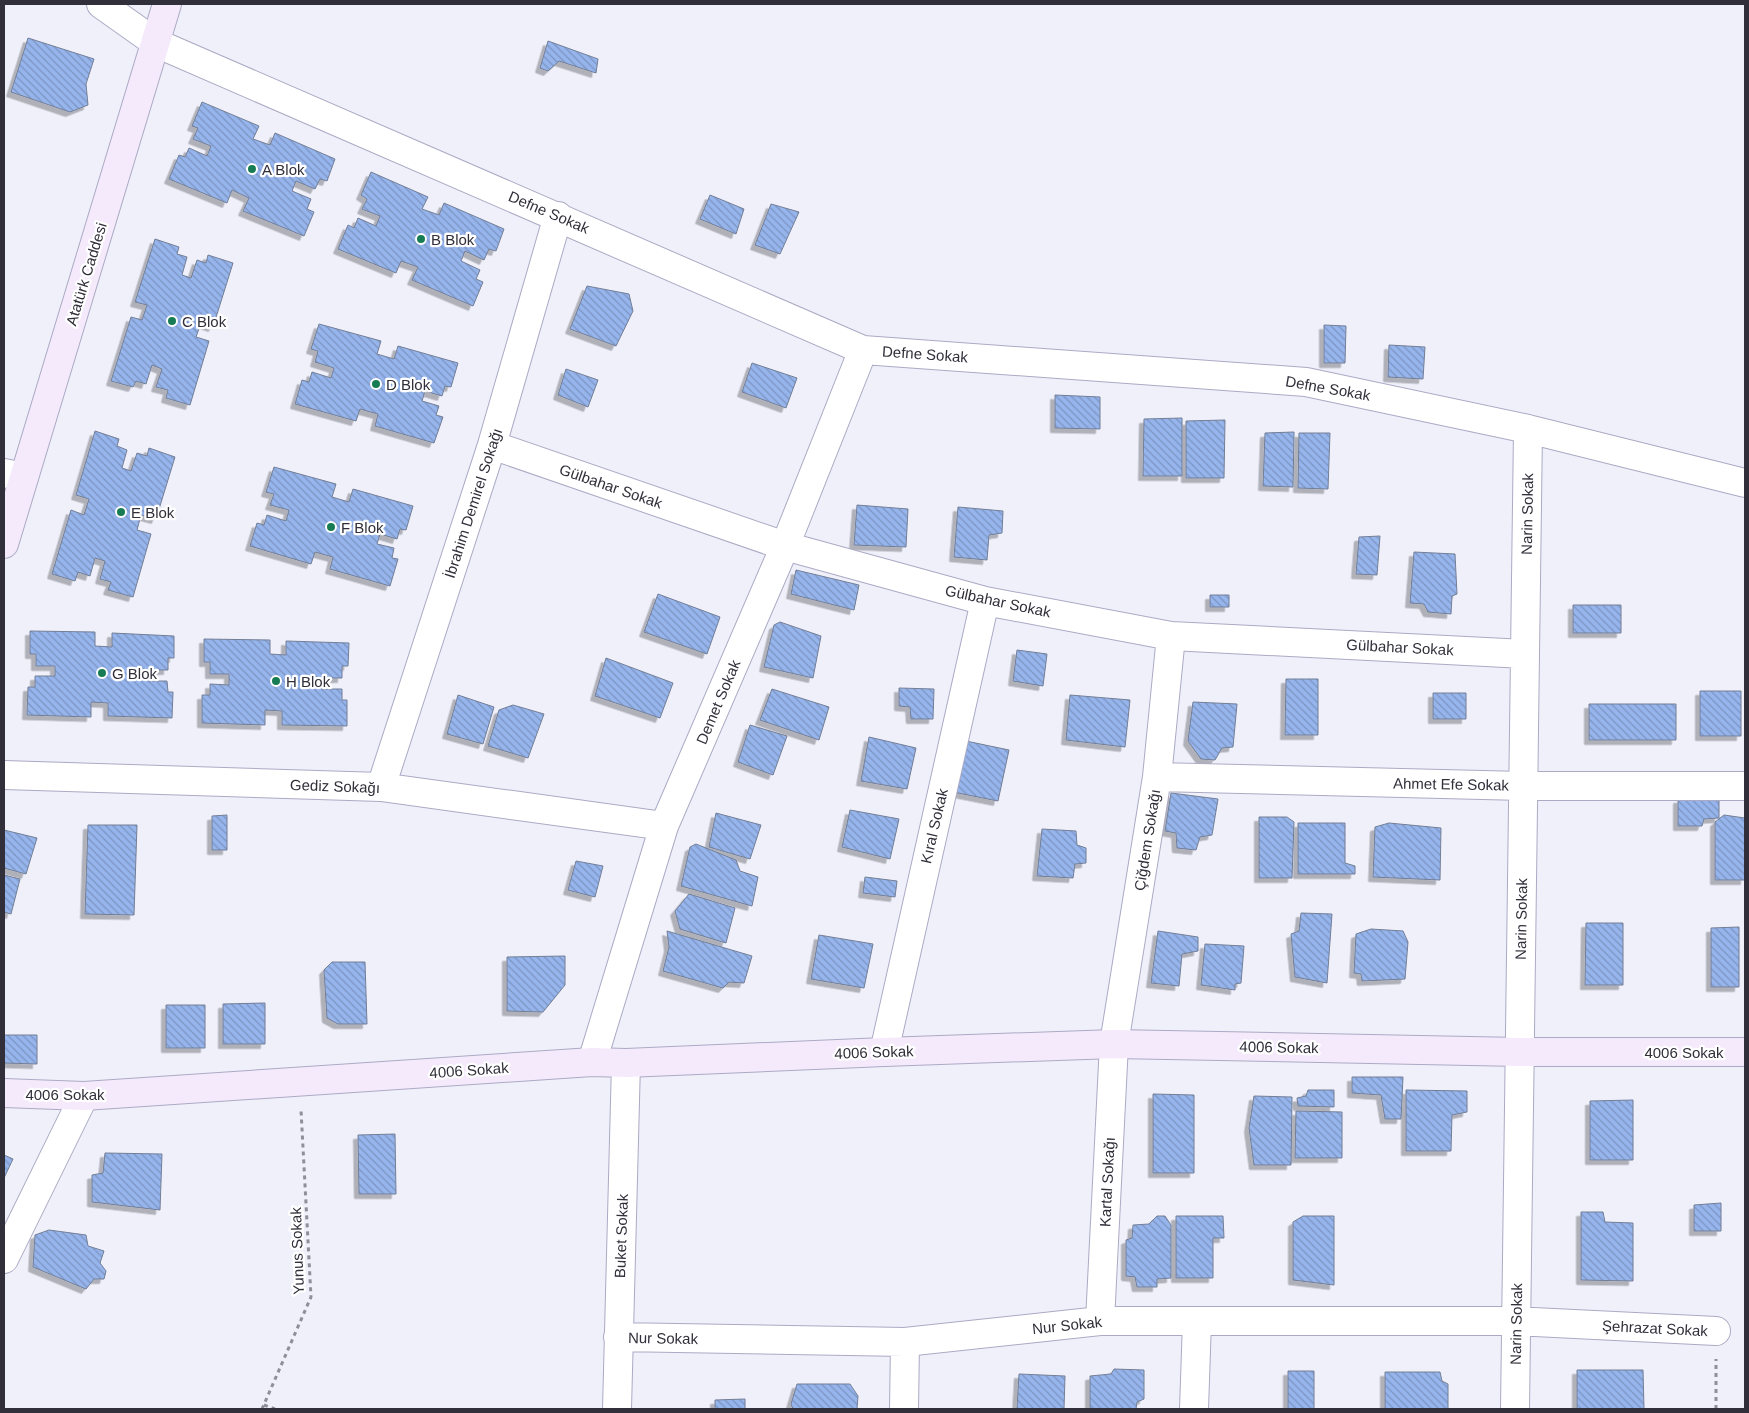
<svg xmlns="http://www.w3.org/2000/svg" width="1749" height="1413" font-family="Arial,sans-serif">
  <defs>
    <pattern id="building-back-hatch" width="6" height="6" patternUnits="userSpaceOnUse" patternTransform="scale(1.25)"><rect width="6" height="6" fill="#96b5ed"/><path d="M-1 5l2 2M0 0l6 6M5-1l2 2" fill="none" stroke="#7b94c1"/></pattern>
    <filter id="shadow"><feDropShadow dx="-4.5" dy="4.5" stdDeviation="0" flood-color="#0004"/></filter>
  </defs>
  <rect width="100%" height="100%" fill="#f0f0fb"/>
  <path fill="url(#building-back-hatch)" stroke="#727e95" filter="url(#shadow)" d="M 28,38 L 94,59 L 86,84 L 88,105 L 70,112 L 11,92 Z
    M 548,41 L 598,59 L 596,73 L 559,61 L 548,71 L 540,68 Z
    M 202,102 L 259,126 L 253,139 L 270,145 L 275,133 L 335,159 L 327,181 L 320,179 L 315,189 L 296,181 L 292,191 L 311,199 L 307,209 L 314,212 L 304,236 L 243,211 L 249,198 L 232,190 L 227,203 L 169,179 L 179,155 L 185,157 L 189,148 L 207,156 L 211,146 L 193,139 L 198,128 L 192,126 Z
    M 371,172 L 428,197 L 422,209 L 439,215 L 444,203 L 504,229 L 496,251 L 489,249 L 484,260 L 465,251 L 461,261 L 480,270 L 476,279 L 483,282 L 473,306 L 412,280 L 418,267 L 401,261 L 396,273 L 338,249 L 348,225 L 354,228 L 358,218 L 376,226 L 380,216 L 362,209 L 367,199 L 361,195 Z
    M 710,195 L 744,209 L 736,234 L 700,219 Z
    M 771,204 L 799,212 L 780,254 L 755,245 Z
    M 155,239 L 179,247 L 177,254 L 187,257 L 182,275 L 191,278 L 197,260 L 206,263 L 208,255 L 233,263 L 213,327 L 201,323 L 196,337 L 209,341 L 190,405 L 166,398 L 168,390 L 156,387 L 162,369 L 152,365 L 146,384 L 136,381 L 133,387 L 111,381 L 131,317 L 142,320 L 147,305 L 135,302 Z
    M 587,286 L 629,294 L 633,311 L 616,346 L 570,329 Z
    M 319,324 L 381,341 L 377,354 L 394,359 L 398,346 L 458,363 L 451,387 L 445,386 L 442,396 L 425,391 L 422,401 L 439,406 L 436,415 L 443,417 L 434,443 L 375,426 L 378,414 L 360,409 L 356,421 L 295,404 L 302,380 L 309,382 L 312,372 L 331,378 L 334,368 L 315,362 L 318,351 L 311,349 Z
    M 1324,325 L 1346,326 L 1345,363 L 1324,363 Z
    M 1389,345 L 1425,347 L 1423,379 L 1388,377 Z
    M 752,363 L 797,378 L 786,408 L 742,392 Z
    M 566,369 L 598,380 L 588,407 L 558,395 Z
    M 1055,395 L 1100,397 L 1100,429 L 1055,428 Z
    M 1182,418 L 1182,476 L 1143,476 L 1144,419 Z
    M 1225,420 L 1224,478 L 1186,478 L 1186,421 Z
    M 95,431 L 119,439 L 117,446 L 127,450 L 122,468 L 131,471 L 137,453 L 147,456 L 149,448 L 175,457 L 156,519 L 141,515 L 137,530 L 151,534 L 133,597 L 108,590 L 111,582 L 100,579 L 105,561 L 95,558 L 90,576 L 78,572 L 75,581 L 52,574 L 71,510 L 84,515 L 89,499 L 76,495 Z
    M 1294,432 L 1293,487 L 1263,486 L 1265,433 Z
    M 1299,433 L 1330,433 L 1328,489 L 1298,488 Z
    M 274,467 L 336,484 L 332,497 L 349,502 L 353,489 L 413,506 L 406,530 L 400,529 L 397,539 L 380,534 L 377,544 L 394,548 L 392,558 L 398,559 L 390,586 L 330,569 L 333,557 L 315,552 L 311,564 L 250,546 L 257,523 L 264,525 L 267,515 L 286,521 L 289,510 L 270,505 L 274,494 L 266,492 Z
    M 857,505 L 908,509 L 906,547 L 854,545 Z
    M 958,507 L 1003,511 L 1002,533 L 989,535 L 987,560 L 954,557 Z
    M 1380,536 L 1377,575 L 1356,574 L 1359,537 Z
    M 1414,552 L 1455,554 L 1457,594 L 1452,596 L 1451,614 L 1428,612 L 1424,604 L 1410,603 Z
    M 796,570 L 859,585 L 854,610 L 791,594 Z
    M 658,594 L 720,617 L 707,654 L 644,632 Z
    M 1210,595 L 1229,595 L 1229,607 L 1210,607 Z
    M 1573,605 L 1621,605 L 1621,633 L 1573,633 Z
    M 780,622 L 821,636 L 813,678 L 764,667 L 774,625 Z
    M 30,631 L 95,632 L 95,646 L 112,647 L 112,633 L 174,636 L 174,658 L 168,658 L 168,670 L 148,670 L 148,681 L 167,681 L 168,692 L 173,692 L 172,718 L 108,716 L 108,703 L 91,702 L 91,717 L 27,715 L 28,687 L 35,687 L 35,676 L 55,676 L 55,666 L 36,666 L 36,654 L 30,654 Z
    M 204,639 L 270,640 L 270,654 L 286,655 L 286,641 L 349,643 L 348,666 L 342,666 L 342,678 L 323,678 L 322,689 L 342,689 L 342,700 L 347,700 L 347,726 L 282,725 L 282,711 L 265,710 L 265,725 L 202,723 L 202,695 L 210,695 L 210,684 L 229,685 L 229,674 L 210,674 L 210,662 L 204,662 Z
    M 1017,650 L 1047,654 L 1043,686 L 1013,681 Z
    M 606,658 L 673,683 L 660,718 L 595,696 Z
    M 1286,679 L 1318,679 L 1318,735 L 1285,735 Z
    M 899,688 L 934,689 L 933,719 L 911,719 L 910,707 L 899,706 Z
    M 772,689 L 829,707 L 819,740 L 760,720 Z
    M 1700,691 L 1741,691 L 1741,736 L 1700,736 Z
    M 1433,693 L 1466,693 L 1466,719 L 1433,719 Z
    M 458,695 L 494,707 L 483,744 L 447,734 Z
    M 1070,695 L 1130,700 L 1125,747 L 1066,740 Z
    M 1193,702 L 1237,704 L 1233,747 L 1222,748 L 1215,760 L 1201,759 L 1188,741 Z
    M 1589,704 L 1676,704 L 1676,740 L 1589,740 Z
    M 513,705 L 544,714 L 528,758 L 488,746 L 499,710 Z
    M 750,725 L 787,736 L 773,775 L 738,762 Z
    M 869,737 L 916,748 L 907,789 L 861,781 Z
    M 966,741 L 1009,750 L 998,801 L 953,792 Z
    M 1171,793 L 1218,799 L 1212,835 L 1200,837 L 1196,850 L 1177,848 L 1176,833 L 1165,831 Z
    M 1719,798 L 1719,818 L 1704,819 L 1702,826 L 1678,826 L 1678,799 Z
    M 850,810 L 899,819 L 890,859 L 842,847 Z
    M 716,813 L 761,825 L 750,859 L 709,847 Z
    M 227,815 L 227,850 L 212,850 L 212,816 Z
    M 1724,815 L 1745,818 L 1745,880 L 1715,880 L 1715,822 Z
    M 1259,817 L 1287,817 L 1294,822 L 1292,878 L 1259,878 Z
    M 1298,823 L 1345,823 L 1345,863 L 1355,866 L 1355,874 L 1298,874 Z
    M 1389,823 L 1441,828 L 1440,880 L 1373,877 L 1375,827 Z
    M 88,825 L 137,825 L 134,915 L 85,914 Z
    M 1042,829 L 1076,831 L 1077,845 L 1086,848 L 1086,863 L 1075,864 L 1073,878 L 1037,876 Z
    M 4,830 L 37,838 L 26,874 L 4,868 Z
    M 696,844 L 736,860 L 740,871 L 758,877 L 752,906 L 681,886 L 690,847 Z
    M 576,861 L 603,866 L 595,897 L 568,890 Z
    M 4,875 L 20,879 L 11,914 L 4,912 Z
    M 865,877 L 897,881 L 895,897 L 863,893 Z
    M 689,894 L 735,908 L 726,943 L 680,929 L 675,911 Z
    M 1301,913 L 1332,914 L 1327,983 L 1295,977 L 1291,934 L 1299,931 Z
    M 1586,923 L 1623,923 L 1623,985 L 1585,985 Z
    M 1739,927 L 1739,987 L 1711,987 L 1711,928 Z
    M 1371,929 L 1403,931 L 1408,942 L 1405,979 L 1362,981 L 1361,974 L 1354,973 L 1356,934 Z
    M 667,931 L 752,956 L 744,983 L 729,982 L 723,988 L 663,971 L 669,947 Z
    M 1158,931 L 1198,937 L 1198,951 L 1182,954 L 1179,986 L 1151,983 Z
    M 819,935 L 873,944 L 864,988 L 811,979 Z
    M 1205,944 L 1244,946 L 1241,983 L 1235,984 L 1235,990 L 1201,985 Z
    M 565,956 L 565,985 L 543,1012 L 507,1011 L 507,957 Z
    M 332,962 L 365,962 L 367,1024 L 338,1024 L 327,1018 L 324,970 Z
    M 265,1003 L 265,1044 L 223,1044 L 223,1004 Z
    M 166,1005 L 205,1005 L 205,1048 L 166,1048 Z
    M 4,1035 L 37,1035 L 37,1064 L 4,1063 Z
    M 1352,1077 L 1403,1077 L 1401,1119 L 1385,1119 L 1381,1095 L 1352,1093 Z
    M 1308,1090 L 1334,1090 L 1334,1107 L 1298,1106 L 1297,1098 L 1306,1096 Z
    M 1406,1090 L 1467,1091 L 1467,1112 L 1452,1115 L 1451,1151 L 1406,1151 Z
    M 1153,1094 L 1194,1095 L 1194,1173 L 1153,1173 Z
    M 1254,1096 L 1292,1097 L 1291,1165 L 1254,1165 L 1249,1128 Z
    M 1633,1100 L 1633,1160 L 1590,1160 L 1590,1101 Z
    M 1296,1111 L 1342,1112 L 1342,1158 L 1295,1158 Z
    M 395,1134 L 396,1194 L 359,1194 L 358,1135 Z
    M 105,1153 L 162,1154 L 160,1210 L 92,1202 L 92,1175 L 103,1173 Z
    M 4,1155 L 13,1159 L 4,1178 Z
    M 1721,1203 L 1721,1231 L 1694,1231 L 1694,1205 Z
    M 1581,1212 L 1603,1212 L 1605,1222 L 1633,1223 L 1633,1281 L 1581,1280 Z
    M 1157,1216 L 1165,1216 L 1171,1225 L 1171,1278 L 1157,1279 L 1157,1287 L 1137,1287 L 1135,1277 L 1126,1276 L 1126,1240 L 1132,1238 L 1133,1225 L 1149,1224 Z
    M 1176,1216 L 1223,1216 L 1224,1238 L 1213,1238 L 1213,1278 L 1176,1278 Z
    M 1303,1216 L 1334,1216 L 1334,1285 L 1293,1280 L 1293,1222 Z
    M 49,1230 L 86,1235 L 88,1246 L 104,1251 L 100,1263 L 106,1271 L 104,1279 L 94,1279 L 86,1289 L 33,1267 L 35,1235 Z
    M 1114,1369 L 1144,1370 L 1144,1399 L 1137,1402 L 1136,1409 L 1090,1409 L 1090,1376 L 1111,1374 Z
    M 1577,1370 L 1643,1370 L 1644,1409 L 1577,1409 Z
    M 1288,1371 L 1314,1371 L 1314,1409 L 1288,1409 Z
    M 1385,1372 L 1440,1372 L 1442,1381 L 1448,1384 L 1448,1409 L 1385,1409 Z
    M 1019,1374 L 1065,1376 L 1064,1409 L 1017,1409 Z
    M 797,1384 L 850,1384 L 858,1396 L 857,1409 L 793,1409 L 791,1404 Z
    M 745,1399 L 745,1409 L 715,1409 L 715,1400 Z"/>
  <g fill="none" stroke-linecap="round" stroke-linejoin="round">
    <g stroke="#abaac4" stroke-width="30">
      <path id="street" d="M 101,4 L 156,43 L 863,350 L 1306,382 L 1528,429 L 1745,483
        M 492,445 L 785,546 L 985,601 L 1171,636 L 1525,654
        M 4,473 L 24,477
        M 4,775 L 381,787 L 664,826
        M 1157,777 L 1523,786 L 1745,786
        M 381,787 L 492,445 L 558,216
        M 884,1052 L 985,601
        M 592,1062 L 664,826 L 785,546 L 863,350
        M 4,1259 L 84,1096
        M 1100,1321 L 1114,1044 L 1157,777 L 1171,636
        M 618,1337 L 905,1342 L 1100,1321 L 1516,1321 L 1716,1331
        M 617,1409 L 626,1063
        M 904,1409 L 905,1342
        M 1194,1409 L 1197,1321
        M 1515,1409 L 1528,429"/>
    </g>
    <g stroke="#abaac4" stroke-width="30">
      <path id="secondary" d="M 4,544 L 167,4
        M 4,1093 L 84,1096 L 592,1062 L 626,1063 L 884,1052 L 1114,1044 L 1520,1052 L 1745,1052"/>
    </g>
    <path stroke="#8f8e99" stroke-width="3" stroke-dasharray="4 4" stroke-linecap="butt" d="M 264,1405 L 275,1409
      M 262,1409 L 311,1297 L 301,1110
      M 1716,1409 L 1716,1359"/>
    <use href="#street" stroke="#fff" stroke-width="28"/>
    <use href="#secondary" stroke="#f5eafb" stroke-width="28"/>
  </g>
  <g fill="#177b54" stroke="#fff" stroke-width="2">
    <circle cx="252" cy="169" r="5"/>
    <circle cx="421" cy="239" r="5"/>
    <circle cx="172" cy="321" r="5"/>
    <circle cx="376" cy="384" r="5"/>
    <circle cx="121" cy="512" r="5"/>
    <circle cx="331" cy="527" r="5"/>
    <circle cx="102" cy="673" r="5"/>
    <circle cx="276" cy="681" r="5"/>
  </g>
  <g text-anchor="middle" dominant-baseline="central" stroke-width="4.5" stroke-linejoin="round" paint-order="stroke">
    <g font-size="15" fill="#302f3a" stroke="#fff" text-anchor="start">
      <text x="262" y="169">A Blok</text>
      <text x="431" y="239">B Blok</text>
      <text x="182" y="321">C Blok</text>
      <text x="386" y="384">D Blok</text>
      <text x="131" y="512">E Blok</text>
      <text x="341" y="527">F Blok</text>
      <text x="112" y="673">G Blok</text>
      <text x="286" y="681">H Blok</text>
    </g>
    <g font-size="15" fill="#302f3a" stroke="#fff">
      <text transform="translate(549 212) rotate(23)">Defne Sokak</text>
      <text transform="translate(86 274) rotate(-73)">Atatürk Caddesi</text>
      <text transform="translate(925 354) rotate(4)">Defne Sokak</text>
      <text transform="translate(1328 388) rotate(10)">Defne Sokak</text>
      <text transform="translate(611 486) rotate(19)">Gülbahar Sokak</text>
      <text transform="translate(473 503) rotate(-72)">İbrahim Demirel Sokağı</text>
      <text transform="translate(1527 514) rotate(-89)">Narin Sokak</text>
      <text transform="translate(998 601) rotate(12)">Gülbahar Sokak</text>
      <text transform="translate(1400 647) rotate(3)">Gülbahar Sokak</text>
      <text transform="translate(718 702) rotate(-67)">Demet Sokak</text>
      <text transform="translate(1451 784) rotate(1)">Ahmet Efe Sokak</text>
      <text transform="translate(335 786) rotate(2)">Gediz Sokağı</text>
      <text transform="translate(934 826) rotate(-77)">Kıral Sokak</text>
      <text transform="translate(1147 840) rotate(-81)">Çiğdem Sokağı</text>
      <text transform="translate(1521 919) rotate(-89)">Narin Sokak</text>
      <text transform="translate(1279 1047) rotate(1)">4006 Sokak</text>
      <text transform="translate(874 1052) rotate(-2)">4006 Sokak</text>
      <text x="1684" y="1052">4006 Sokak</text>
      <text transform="translate(469 1070) rotate(-4)">4006 Sokak</text>
      <text x="65" y="1094">4006 Sokak</text>
      <text transform="translate(1107 1182) rotate(-87)">Kartal Sokağı</text>
      <text transform="translate(621 1236) rotate(-88)">Buket Sokak</text>
      <text transform="translate(297 1251) rotate(-92)">Yunus Sokak</text>
      <text transform="translate(1516 1324) rotate(-89)">Narin Sokak</text>
      <text transform="translate(1067 1325) rotate(-6)">Nur Sokak</text>
      <text transform="translate(1655 1328) rotate(3)">Şehrazat Sokak</text>
      <text transform="translate(663 1338) rotate(1)">Nur Sokak</text>
    </g>
  </g>
  <rect width="1749" height="1413" fill="none" stroke="#302f3a" stroke-width="10"/>
</svg>
